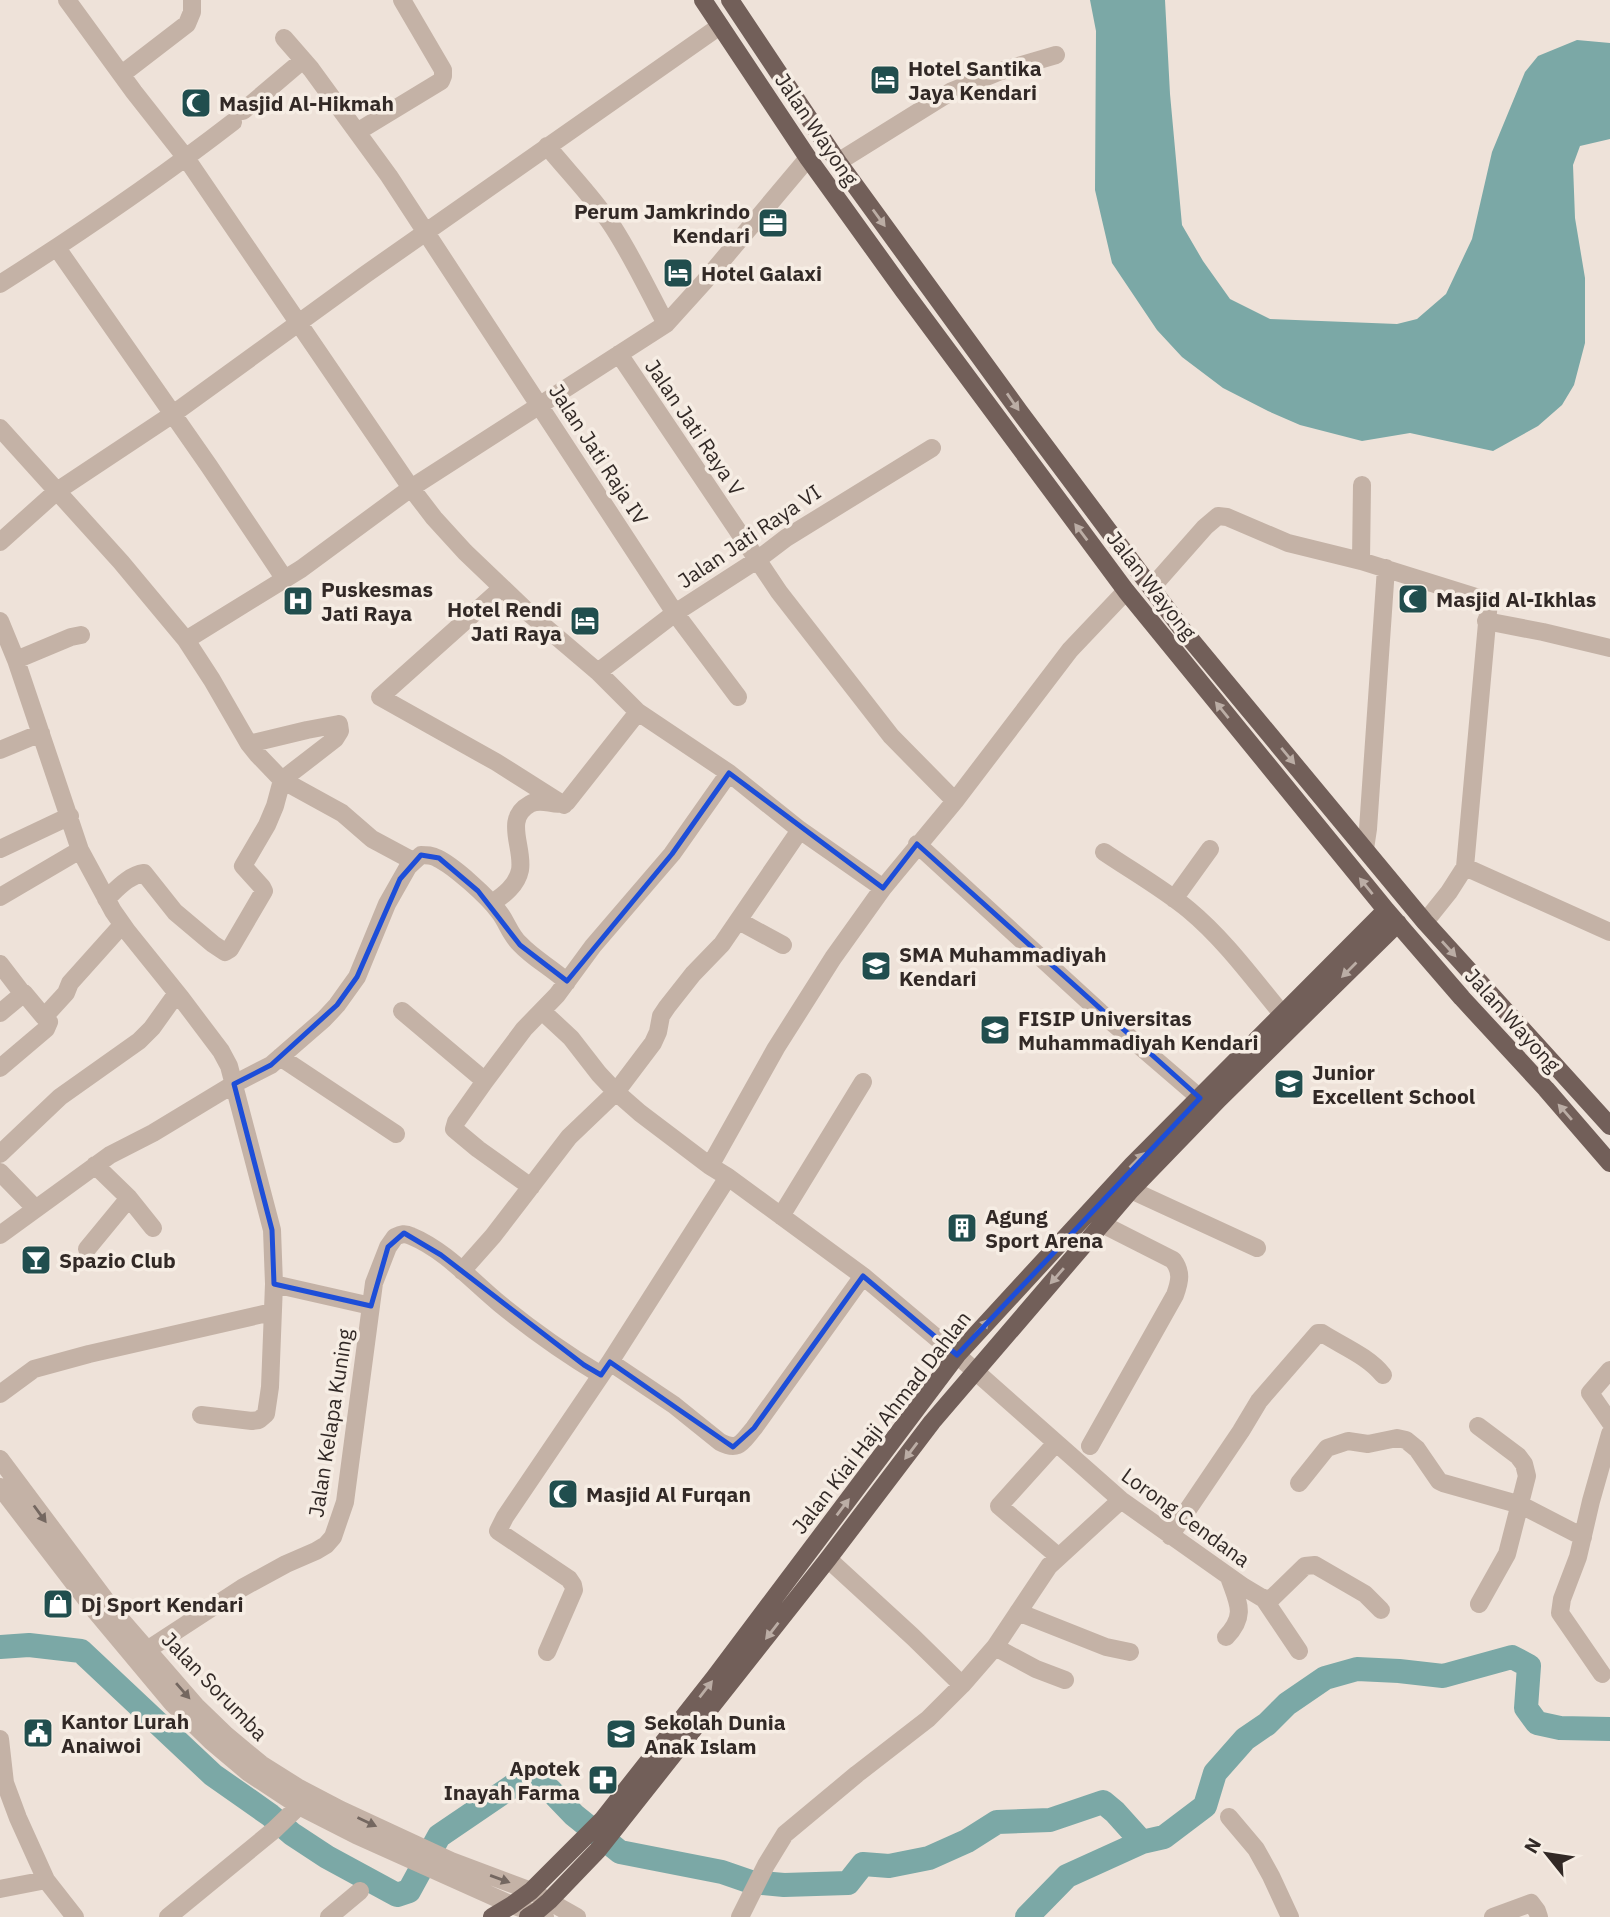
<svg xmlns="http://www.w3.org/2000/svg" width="1610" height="1917" font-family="'IBM Plex Sans',sans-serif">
  <rect width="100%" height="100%" fill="#eee2d9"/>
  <path fill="#7ba8a6" d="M 1090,0 L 1165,0 L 1170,94 L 1182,225 L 1203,261 L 1230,299 L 1270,319 L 1397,324 L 1417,319 L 1446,294 L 1472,239 L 1492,152 L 1525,72 L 1538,56 L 1577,40 L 1610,43 L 1610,139 L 1580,146 L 1573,165 L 1575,218 L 1585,278 L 1585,343 L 1574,385 L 1562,405 L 1538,426 L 1493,451 L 1410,433 L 1362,441 L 1300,425 L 1268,411 L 1223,388 L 1182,357 L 1157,330 L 1112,263 L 1095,190 L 1096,31 Z"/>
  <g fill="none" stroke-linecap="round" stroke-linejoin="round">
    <path stroke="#7ba8a6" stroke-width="24" d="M 0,1647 L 29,1645 L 81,1651 L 213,1775 L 270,1815 L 292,1834 L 327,1857 L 397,1895 L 409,1891 L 439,1836 L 526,1777 L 550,1790 L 574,1815 L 620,1852 L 722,1872 L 751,1882 L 784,1885 L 848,1883 L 863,1864 L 889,1866 L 929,1858 L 967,1841 L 997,1822 L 1050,1820 L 1103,1802 L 1115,1812 L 1142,1842 L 1164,1837 L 1205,1806 L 1215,1773 L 1245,1739 L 1267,1724 L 1287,1704 L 1325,1678 L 1357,1669 L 1399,1671 L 1443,1676 L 1512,1657 L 1529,1666 L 1526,1708 L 1537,1723 L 1560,1728 L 1610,1729
      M 1027,1917 L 1067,1876 L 1142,1842"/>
    <path stroke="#c4b2a6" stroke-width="18" d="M 67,0 L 134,92 L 186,158 L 411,488 L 434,518 L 465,552 L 531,615 L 598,672 L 638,712 L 729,773 L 800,830 L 883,888
      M 284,38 L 311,69 L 389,176 L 675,613 L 738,697
      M 122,74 L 187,24 L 192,12 L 192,0
      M 243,111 L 303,60
      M 357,132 L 441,81 L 443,76 L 443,70 L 402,0
      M 547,146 C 569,173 594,198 613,227 C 633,258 649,292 666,324
      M 838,162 L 952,91 L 1001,71 L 1056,55
      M 57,248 L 209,466 L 284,578
      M 0,284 C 80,233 158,180 233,122
      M 619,354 L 779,592 L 891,736 L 955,801
      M 0,428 L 121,562 L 186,640 L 212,680 L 249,744 L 257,754 L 282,780 L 342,813 L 372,839 L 413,861
      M 0,542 L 57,491 L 173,414 L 366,274 L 720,26
      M 1361,561 L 1362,485
      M 1152,587 L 1205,527 L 1218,516 L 1227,517 L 1288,543 L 1361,561 L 1489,601 L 1465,867 L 1449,892 L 1425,922
      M 502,588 L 380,697 L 496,762 L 564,805
      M 1126,591 L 1070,650 L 955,801 L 883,888 L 833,958 L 776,1048 L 710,1166 L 728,1177 L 863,1276 L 957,1355 L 1121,1500 L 1244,1587 L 1264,1599 L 1272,1598 L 1305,1566 L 1315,1565 L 1365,1594 L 1381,1610
      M 0,621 L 16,660 L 80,850 L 113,911 L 127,931 L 181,998 L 221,1051 L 229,1066 L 272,1230 L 274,1284 L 270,1387 L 266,1414 L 259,1420 L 252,1421 L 201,1415
      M 1486,621 L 1543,632 L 1610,648
      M 186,640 L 301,569 L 411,488 L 666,324 L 704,282 L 808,158
      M 16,660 L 71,637 L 81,635
      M 598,672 L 675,613 L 757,560 L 786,538 L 932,448
      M 0,750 L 41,733
      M 917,844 L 1100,1012 L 1200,1098
      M 0,849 L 70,816
      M 1365,849 L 1368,829 L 1386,568
      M 1104,852 C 1132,871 1162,888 1189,910 C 1225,940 1253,979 1283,1015
      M 1465,867 L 1610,932
      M 0,897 L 80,850
      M 106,899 C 117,889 129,875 144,873 L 175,912 L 213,944 L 225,952 L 230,949 L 264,891 L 262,887 L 243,866 L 267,825 L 275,806 L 282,780 L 335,739 L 340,731 L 339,724 L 307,730 L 249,744
      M 1174,899 L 1210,849
      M 492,903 C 504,895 517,885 520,870 C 524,847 503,819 530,804 C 543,797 555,808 567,802 L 638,712
      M 739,921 L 783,945
      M 0,964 L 23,994
      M 402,1011 L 485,1081 L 524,1029 L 557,995 L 593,946 L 672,854 L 729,773
      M 543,1012 L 571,1038 L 599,1074 L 616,1092 L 640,1113 L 710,1166
      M 0,1013 L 24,993 L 44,1017
      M 280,1057 L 396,1134
      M 0,1068 L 46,1029 L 49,1022 L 44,1017 L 66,993 L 70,983 L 122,925
      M 485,1081 L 456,1122 L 454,1129 L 478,1149 L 531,1187
      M 0,1154 L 60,1097 L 139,1041 L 152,1028 L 177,993
      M 95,1165 L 129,1198 L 153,1228
      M 0,1172 L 35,1208
      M 1131,1190 L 1257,1248
      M 781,1216 L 863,1082
      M 0,1235 L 110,1155 L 153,1133 L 234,1084 L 271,1065 L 324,1019 L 337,1005 L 357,977 L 387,904 L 408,867 L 421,855 C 427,855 432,855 437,858 C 454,866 488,897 499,912 C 507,922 510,935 520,944 C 534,959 552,968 567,982
      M 87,1249 L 129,1198
      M 462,1271 L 493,1236 L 569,1137 L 616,1092 L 653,1043 L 658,1032 L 661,1016 L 667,1007 L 693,974 L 722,944 L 800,830
      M 274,1284 L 371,1306
      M 610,1362 L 674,1405 L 720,1442 C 739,1452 742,1442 754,1428 L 863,1276
      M 1610,1370 L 1590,1393 L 1610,1422
      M 0,1394 L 34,1369 L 89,1354 L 272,1312
      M 1478,1426 L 1518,1456 L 1524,1464 L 1527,1476 L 1507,1554 L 1479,1604
      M 1056,1443 L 999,1506 L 1059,1557
      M 1090,1446 L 1175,1295 C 1180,1281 1182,1272 1173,1260 L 1102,1224
      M 0,1459 L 116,1614 L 196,1706 L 226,1735 L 261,1764 L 299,1788 L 341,1810 L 451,1861 L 531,1891 L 577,1917
      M 1299,1483 L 1327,1448 L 1348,1441 L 1368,1444 L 1397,1438 L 1406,1440 L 1417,1449 L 1439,1481 L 1443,1483 L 1521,1505 L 1583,1537
      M 0,1487 L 96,1612 L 172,1703 L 211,1741 L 249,1773 L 299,1806 L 356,1835 L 512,1905 L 545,1917
      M 1170,1536 L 1241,1431 L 1259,1401 L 1318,1333 L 1322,1333 C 1342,1346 1368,1356 1383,1375
      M 828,1559 L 913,1637 L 962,1685
      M 1264,1599 L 1299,1651
      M 1018,1612 L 1106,1647 L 1130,1652
      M 1226,1637 C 1247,1615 1238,1603 1229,1577
      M 995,1647 L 1036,1669 L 1065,1680
      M 147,1650 L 242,1588 L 286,1564 L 316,1551 L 326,1545 L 333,1537 L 345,1502 L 374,1283 L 388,1247 L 395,1237 C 401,1234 405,1233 411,1236 C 445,1250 472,1281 500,1304 C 532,1330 566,1354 601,1375
      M 547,1652 L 574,1590 L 573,1585 L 569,1579 L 498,1531 L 505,1517 L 610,1362 L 728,1177
      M 1602,1674 L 1560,1613 L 1562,1599 L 1578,1557 L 1591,1501 L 1610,1434
      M 0,1739 L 5,1783
      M 0,1784 L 5,1783 L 18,1818 L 46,1880 L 75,1917
      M 1229,1817 L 1256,1849 L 1271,1876 L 1290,1917
      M 0,1889 L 46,1880
      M 168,1917 L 274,1830 L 299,1806
      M 329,1917 L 360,1891
      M 740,1917 L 766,1865 L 785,1834 L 857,1774 L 928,1719 L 962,1685 L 995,1647 L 1049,1566 L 1121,1500
      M 1493,1917 L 1531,1903 L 1537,1911 L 1539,1917"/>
    <path stroke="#725f59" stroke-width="18" d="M 703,0 L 808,158 L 903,290 L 1126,591 L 1386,910 L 1462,998 L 1546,1089 L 1610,1163
      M 730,0 L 838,162 L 1019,411 L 1182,629 L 1425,922 L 1610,1126
      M 492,1917 L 512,1905 L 531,1891 L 603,1819 L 714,1678 L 957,1355 L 1132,1165 L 1386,910
      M 528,1917 L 536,1912 L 549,1901 L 598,1850 L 828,1559 L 932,1422 L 1131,1190 L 1220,1098 L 1398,923"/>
  </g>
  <defs><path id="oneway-solid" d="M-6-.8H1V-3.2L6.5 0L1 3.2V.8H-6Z" transform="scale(1.75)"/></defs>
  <g fill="#bbada5">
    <use href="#oneway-solid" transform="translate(879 218) rotate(54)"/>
    <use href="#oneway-solid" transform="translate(1013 402) rotate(55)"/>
    <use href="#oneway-solid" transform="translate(1081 532) rotate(-127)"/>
    <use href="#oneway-solid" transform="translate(1222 710) rotate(-129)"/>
    <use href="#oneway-solid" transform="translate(1288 756) rotate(50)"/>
    <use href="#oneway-solid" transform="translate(1366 886) rotate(-129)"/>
    <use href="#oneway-solid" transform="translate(1449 949) rotate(48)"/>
    <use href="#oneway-solid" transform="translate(1349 970) rotate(135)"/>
    <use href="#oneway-solid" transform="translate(1565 1112) rotate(-131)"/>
    <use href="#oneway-solid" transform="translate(1137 1160) rotate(-45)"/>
    <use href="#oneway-solid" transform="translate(1057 1276) rotate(131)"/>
    <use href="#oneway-solid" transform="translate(982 1327) rotate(-47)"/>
    <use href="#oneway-solid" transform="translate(911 1451) rotate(127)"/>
    <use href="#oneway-solid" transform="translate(843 1507) rotate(-53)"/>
    <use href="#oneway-solid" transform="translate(772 1631) rotate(128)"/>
    <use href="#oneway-solid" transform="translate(706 1689) rotate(-52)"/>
  </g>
  <g fill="#746760">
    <use href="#oneway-solid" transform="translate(40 1514) rotate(54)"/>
    <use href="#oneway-solid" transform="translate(183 1691) rotate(49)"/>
    <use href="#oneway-solid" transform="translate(367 1822) rotate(25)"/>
    <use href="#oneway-solid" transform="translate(500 1879) rotate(20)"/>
  </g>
  <path fill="none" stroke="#1d4ed8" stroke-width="5" stroke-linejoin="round" d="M 729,773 L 883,888 L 917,844 L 1200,1098 L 957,1355 L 863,1276 L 754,1428 L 733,1447 L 610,1362 L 601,1375 L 584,1365 L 441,1255 L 404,1233 L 388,1247 L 371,1306 L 274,1284 L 272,1230 L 234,1084 L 271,1065 L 337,1005 L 357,977 L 400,879 L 421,855 L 439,858 L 478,891 L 520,945 L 567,981 L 672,854 Z"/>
  <defs>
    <g id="hotel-square" transform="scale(1.575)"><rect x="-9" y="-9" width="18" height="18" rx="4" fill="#214e4e" stroke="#f6ede4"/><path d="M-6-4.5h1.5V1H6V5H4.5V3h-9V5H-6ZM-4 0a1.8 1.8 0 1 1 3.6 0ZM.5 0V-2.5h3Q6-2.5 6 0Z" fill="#fff"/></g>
    <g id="mosque-square" transform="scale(1.575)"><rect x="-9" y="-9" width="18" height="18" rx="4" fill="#214e4e" stroke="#f6ede4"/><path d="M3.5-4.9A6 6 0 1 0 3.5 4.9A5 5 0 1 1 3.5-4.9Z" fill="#fff"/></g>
    <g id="office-square" transform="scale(1.575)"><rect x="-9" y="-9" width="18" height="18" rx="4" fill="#214e4e" stroke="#f6ede4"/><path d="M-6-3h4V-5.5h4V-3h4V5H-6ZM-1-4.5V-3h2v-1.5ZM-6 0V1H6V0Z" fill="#fff"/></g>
    <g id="hospital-square" transform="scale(1.575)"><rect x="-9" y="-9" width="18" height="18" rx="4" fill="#214e4e" stroke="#f6ede4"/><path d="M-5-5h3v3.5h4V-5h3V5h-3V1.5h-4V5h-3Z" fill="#fff"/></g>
    <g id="school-square" transform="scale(1.575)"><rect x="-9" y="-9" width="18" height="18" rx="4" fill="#214e4e" stroke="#f6ede4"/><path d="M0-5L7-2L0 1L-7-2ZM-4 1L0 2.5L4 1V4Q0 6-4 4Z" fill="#fff"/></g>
    <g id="university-square" transform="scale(1.575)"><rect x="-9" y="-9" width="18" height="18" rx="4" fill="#214e4e" stroke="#f6ede4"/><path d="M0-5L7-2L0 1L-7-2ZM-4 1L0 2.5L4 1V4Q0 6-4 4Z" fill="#fff"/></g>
    <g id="building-square" transform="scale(1.575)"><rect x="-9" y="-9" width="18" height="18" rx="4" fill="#214e4e" stroke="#f6ede4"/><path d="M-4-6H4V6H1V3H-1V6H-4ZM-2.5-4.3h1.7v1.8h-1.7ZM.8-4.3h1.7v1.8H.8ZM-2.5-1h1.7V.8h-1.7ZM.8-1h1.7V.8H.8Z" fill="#fff"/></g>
    <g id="bar-square" transform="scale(1.575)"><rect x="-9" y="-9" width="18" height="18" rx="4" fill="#214e4e" stroke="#f6ede4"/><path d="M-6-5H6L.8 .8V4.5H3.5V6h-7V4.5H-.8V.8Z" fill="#fff"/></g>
    <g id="shop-square" transform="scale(1.575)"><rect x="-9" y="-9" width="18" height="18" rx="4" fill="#214e4e" stroke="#f6ede4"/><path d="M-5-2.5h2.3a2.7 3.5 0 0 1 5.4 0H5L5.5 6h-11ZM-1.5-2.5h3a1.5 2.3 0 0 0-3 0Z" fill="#fff"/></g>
    <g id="civic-square" transform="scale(1.575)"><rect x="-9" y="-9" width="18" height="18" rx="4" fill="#214e4e" stroke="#f6ede4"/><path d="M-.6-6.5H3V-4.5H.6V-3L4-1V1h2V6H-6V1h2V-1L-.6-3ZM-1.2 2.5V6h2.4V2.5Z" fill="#fff"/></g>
    <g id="pharmacy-square" transform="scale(1.575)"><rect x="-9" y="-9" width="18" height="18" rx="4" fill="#214e4e" stroke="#f6ede4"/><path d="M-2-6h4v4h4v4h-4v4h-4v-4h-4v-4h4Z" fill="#fff"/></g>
  </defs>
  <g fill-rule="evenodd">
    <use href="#hotel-square" x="885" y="80"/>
    <use href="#mosque-square" x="196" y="103"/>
    <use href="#office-square" x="773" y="223"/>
    <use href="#hotel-square" x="678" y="273"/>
    <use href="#mosque-square" x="1413" y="599"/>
    <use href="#hospital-square" x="298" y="601"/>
    <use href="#hotel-square" x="585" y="621"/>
    <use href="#school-square" x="876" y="966"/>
    <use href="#university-square" x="995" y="1030"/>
    <use href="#school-square" x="1289" y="1084"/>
    <use href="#building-square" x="962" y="1228"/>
    <use href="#bar-square" x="36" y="1260"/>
    <use href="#mosque-square" x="563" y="1494"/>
    <use href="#shop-square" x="58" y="1604"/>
    <use href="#civic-square" x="38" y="1733"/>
    <use href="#school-square" x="621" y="1734"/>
    <use href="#pharmacy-square" x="603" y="1780"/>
  </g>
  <g text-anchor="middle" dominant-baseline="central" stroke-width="7" stroke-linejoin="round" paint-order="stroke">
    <g font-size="21" font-weight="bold" fill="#322926" stroke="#f6ede4" text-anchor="start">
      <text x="908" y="68">Hotel Santika<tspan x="908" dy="24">Jaya Kendari</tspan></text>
      <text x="219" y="103">Masjid Al-Hikmah</text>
      <text x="750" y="211" text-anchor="end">Perum Jamkrindo<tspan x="750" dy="24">Kendari</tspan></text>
      <text x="701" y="273">Hotel Galaxi</text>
      <text x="321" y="589">Puskesmas<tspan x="321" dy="24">Jati Raya</tspan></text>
      <text x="1436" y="599">Masjid Al-Ikhlas</text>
      <text x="562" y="609" text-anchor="end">Hotel Rendi<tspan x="562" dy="24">Jati Raya</tspan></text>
      <text x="899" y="954">SMA Muhammadiyah<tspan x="899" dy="24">Kendari</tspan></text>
      <text x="1018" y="1018">FISIP Universitas<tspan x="1018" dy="24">Muhammadiyah Kendari</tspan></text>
      <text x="1312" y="1072">Junior<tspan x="1312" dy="24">Excellent School</tspan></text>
      <text x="985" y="1216">Agung<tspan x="985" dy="24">Sport Arena</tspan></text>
      <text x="59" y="1260">Spazio Club</text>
      <text x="586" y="1494">Masjid Al Furqan</text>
      <text x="81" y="1604">Dj Sport Kendari</text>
      <text x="61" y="1721">Kantor Lurah<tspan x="61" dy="24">Anaiwoi</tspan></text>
      <text x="644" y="1722">Sekolah Dunia<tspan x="644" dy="24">Anak Islam</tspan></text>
      <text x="580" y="1768" text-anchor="end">Apotek<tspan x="580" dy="24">Inayah Farma</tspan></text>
    </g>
    <g font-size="21" fill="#322926" stroke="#f6ede4">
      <text transform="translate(817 129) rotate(56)">Jalan Wayong</text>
      <text transform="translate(695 427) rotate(56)">Jalan Jati Raya V</text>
      <text transform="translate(599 454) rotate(57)">Jalan Jati Raja IV</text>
      <text transform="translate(749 536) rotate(-34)">Jalan Jati Raya VI</text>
      <text transform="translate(1152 585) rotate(52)">Jalan Wayong</text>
      <text transform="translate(1513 1020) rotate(48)">Jalan Wayong</text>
      <text transform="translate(881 1422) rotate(-52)">Jalan Kiai Haji Ahmad Dahlan</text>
      <text transform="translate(330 1423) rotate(-81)">Jalan Kelapa Kuning</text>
      <text transform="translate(1186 1517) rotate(36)">Lorong Cendana</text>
      <text transform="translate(215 1686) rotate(46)">Jalan Sorumba</text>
    </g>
  </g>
  <g transform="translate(1547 1854) rotate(300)" stroke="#f6ede4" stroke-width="5" paint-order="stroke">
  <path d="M0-5L12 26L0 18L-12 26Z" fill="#322926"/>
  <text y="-10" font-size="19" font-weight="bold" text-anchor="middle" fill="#322926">N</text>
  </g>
</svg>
